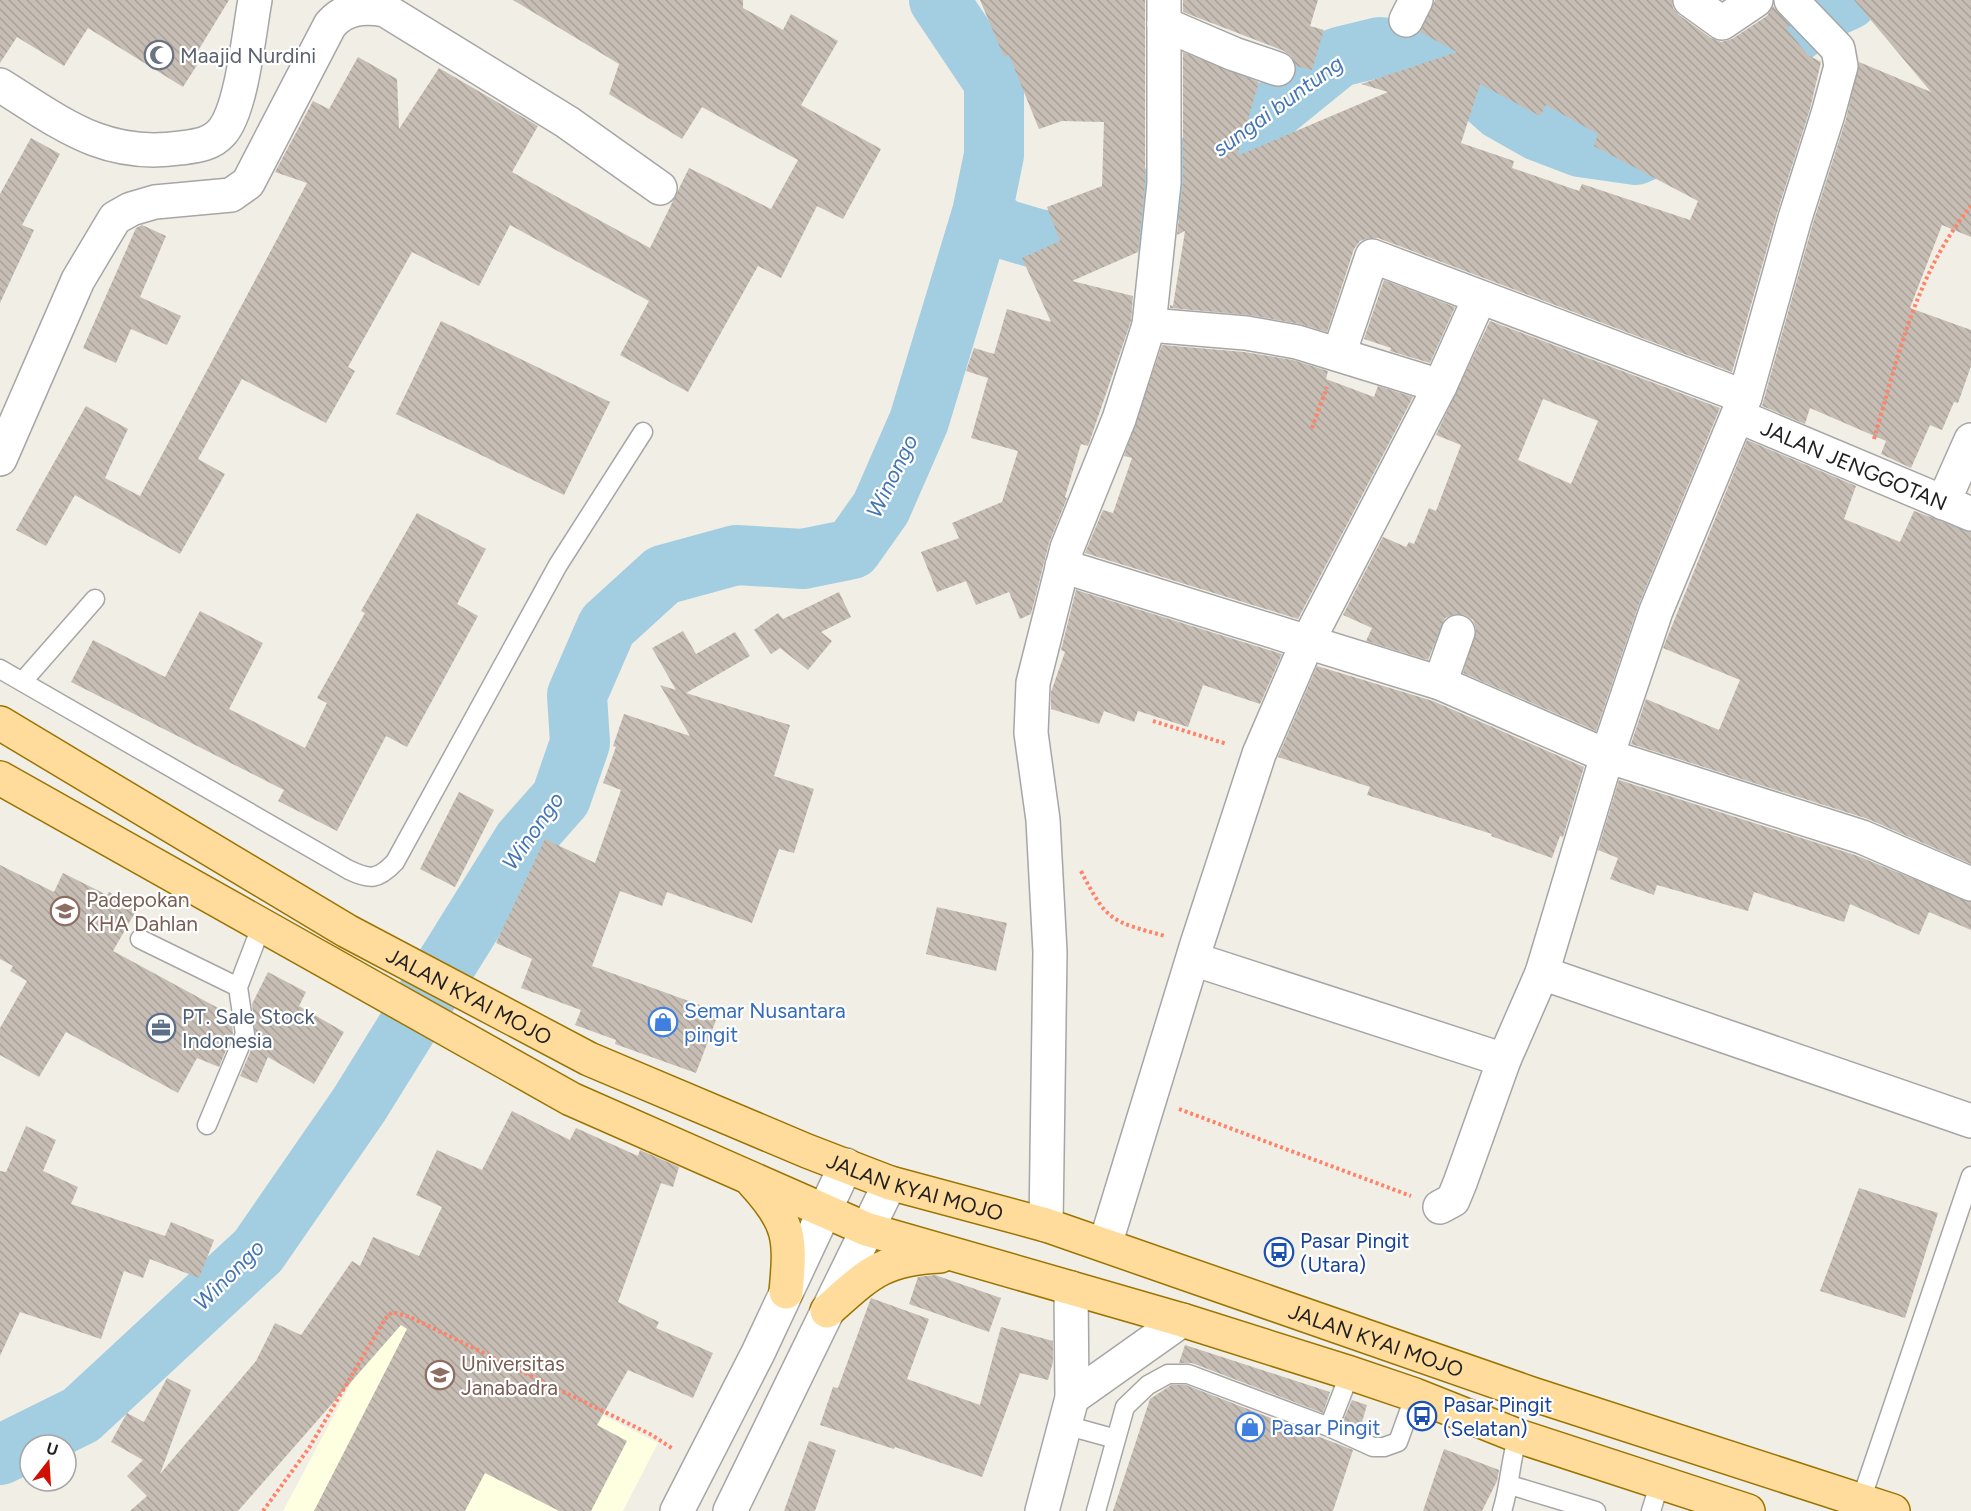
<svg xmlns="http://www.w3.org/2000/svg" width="1971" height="1511" font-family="Figtree,sans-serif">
  <defs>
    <pattern id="building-back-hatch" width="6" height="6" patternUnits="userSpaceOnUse" patternTransform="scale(1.5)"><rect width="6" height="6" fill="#c6bdb4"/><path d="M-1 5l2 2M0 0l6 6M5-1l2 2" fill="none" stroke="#aaa29a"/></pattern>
  </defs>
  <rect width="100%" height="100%" fill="#f1eee5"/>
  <path fill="#fdffe0" d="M 391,1308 L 658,1443 L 623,1511 L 283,1511 Z"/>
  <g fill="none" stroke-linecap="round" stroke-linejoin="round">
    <path stroke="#a3cee1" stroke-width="60" d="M 982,213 L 1004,229 L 1038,239 L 1068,243 L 1091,239 L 1136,219 L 1190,168 L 1234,142 L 1339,57 L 1380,47 L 1421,51 L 1457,71 L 1501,110 L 1538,131 L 1580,147 L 1636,155 L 1676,137 L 1781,43 L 1826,10 L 1848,0
      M 0,1455 L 81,1415 L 258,1251 L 359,1105 L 523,841 L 561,798 L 580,743 L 577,695 L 607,626 L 663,575 L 736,555 L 803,559 L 852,549 L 881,508 L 919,421 L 982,213 L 994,155 L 994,82 L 939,0"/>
  </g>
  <path fill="url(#building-back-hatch)" fill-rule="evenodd" d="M 0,0 L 229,0 L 193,59 L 199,62 L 183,87 L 88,28 L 64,66 L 17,37 L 0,63 Z
    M 513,0 L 743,0 L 743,8 L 783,30 L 791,14 L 838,41 L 801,105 L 881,149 L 843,219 L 817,206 L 781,278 L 758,266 L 688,392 L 620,355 L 649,301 L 510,225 L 479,286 L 412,252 L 348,367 L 355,371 L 326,423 L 242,379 L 198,459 L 225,474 L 180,554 L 75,495 L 46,546 L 16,530 L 86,406 L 128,429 L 105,478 L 140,496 L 307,183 L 275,172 L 313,101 L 329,109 L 358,57 L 397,79 L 399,129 L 439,68 L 538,126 L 512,172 L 650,248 L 689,168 L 771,209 L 798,160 L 702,107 L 682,139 L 609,94 L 619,64 Z
    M 980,0 L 1145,0 L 1145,182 L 1138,252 L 1072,281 L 1133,296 L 1131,321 L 1088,446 L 1081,444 L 1065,497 L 1067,498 L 1049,543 L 1031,614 L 1020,619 L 1009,592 L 976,605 L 966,581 L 937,592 L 921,552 L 959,538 L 952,523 L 1002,502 L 1018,451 L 971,438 L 988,378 L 966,371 L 974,348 L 994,354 L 1007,309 L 1051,322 L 1022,258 L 1060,241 L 1047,207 L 1102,186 L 1104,122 L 1062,121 L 1039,129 L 1009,55 L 1004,57 Z
    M 1183,0 L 1318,0 L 1310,26 L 1324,30 L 1312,70 L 1296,66 L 1292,57 L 1284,51 L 1183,12 Z
    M 1435,0 L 1672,0 L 1673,8 L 1679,15 L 1711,38 L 1721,42 L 1732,39 L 1767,16 L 1773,6 L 1790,26 L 1786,28 L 1808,55 L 1821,62 L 1810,109 L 1777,213 L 1732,372 L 1378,238 L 1369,238 L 1360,241 L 1354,249 L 1327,332 L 1300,324 L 1249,315 L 1170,308 L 1170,305 L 1173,306 L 1185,231 L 1177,235 L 1183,183 L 1183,52 L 1259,82 L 1237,156 L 1388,92 L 1361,84 L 1457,52 L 1420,32 ZM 1480,84 L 1540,116 L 1546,105 L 1598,134 L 1594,146 L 1698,201 L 1690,220 L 1582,184 L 1579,191 L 1512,168 L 1514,161 L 1461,143 Z
    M 1854,0 L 1971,0 L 1971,237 L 1942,225 L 1910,308 L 1971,330 L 1971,366 L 1958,403 L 1954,402 L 1942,430 L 1930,425 L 1911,468 L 1881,454 L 1886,441 L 1810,408 L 1805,424 L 1762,406 L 1813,223 L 1846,119 L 1859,62 L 1931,92 Z
    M 31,138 L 60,154 L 22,225 L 34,230 L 0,303 L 0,194 Z
    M 142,225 L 166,236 L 140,297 L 181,316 L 167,345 L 131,329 L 116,363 L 83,348 L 136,228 Z
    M 1384,280 L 1455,307 L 1430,363 L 1390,351 L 1391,348 L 1364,339 Z
    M 441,321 L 610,402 L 564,495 L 396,414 Z
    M 1490,321 L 1720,408 L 1639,604 L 1596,731 L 1463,673 L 1476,629 L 1473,620 L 1465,615 L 1455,614 L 1445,618 L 1428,660 L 1366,641 L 1372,628 L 1343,615 L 1383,537 L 1406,547 L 1409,542 L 1414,544 L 1429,508 L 1436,511 L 1461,445 L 1436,435 ZM 1543,399 L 1598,421 L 1571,484 L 1518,460 Z
    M 1162,345 L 1244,352 L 1293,360 L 1328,371 L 1326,379 L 1374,397 L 1378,386 L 1413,397 L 1298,619 L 1085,553 L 1103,510 L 1113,513 L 1132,458 L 1124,456 Z
    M 1747,440 L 1856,486 L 1844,519 L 1900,542 L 1914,511 L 1971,532 L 1971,864 L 1868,819 L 1631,744 L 1646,699 L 1719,730 L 1740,680 L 1663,648 Z
    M 417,513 L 486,549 L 457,604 L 478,616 L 407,747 L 386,736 L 337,831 L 278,801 L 284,790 L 71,682 L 93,640 L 165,677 L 200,611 L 263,643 L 229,709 L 305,748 L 327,703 L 317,698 L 365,613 L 361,611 Z
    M 1076,590 L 1282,654 L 1260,704 L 1203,685 L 1188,727 L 1138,711 L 1134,722 L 1104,711 L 1099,724 L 1051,709 L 1051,692 L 1065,652 L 1061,650 Z
    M 839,592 L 851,617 L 821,632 L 832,641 L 808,670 L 780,648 L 771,654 L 754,630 L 778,613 L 783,619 Z
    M 683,631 L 696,654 L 735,632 L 750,656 L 686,693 L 790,725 L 774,776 L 814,789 L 794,853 L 779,849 L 752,923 L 667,892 L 662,906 L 620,891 L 592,966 L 719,1012 L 696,1073 L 615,1044 L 616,1040 L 575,1025 L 581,1010 L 521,988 L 532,959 L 496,943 L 545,839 L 595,863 L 621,790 L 603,783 L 616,747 L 613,746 L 624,714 L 690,736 L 660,685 L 676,690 L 652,648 Z
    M 1317,666 L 1433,701 L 1584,767 L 1563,837 L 1560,836 L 1552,858 L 1491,836 L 1492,834 L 1367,795 L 1370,787 L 1278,757 Z
    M 1619,780 L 1855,855 L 1971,902 L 1971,930 L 1929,912 L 1919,935 L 1850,904 L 1844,922 L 1754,892 L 1748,911 L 1657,885 L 1654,895 L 1610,879 L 1618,858 L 1598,850 Z
    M 459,792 L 494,810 L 455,887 L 420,869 Z
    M 0,865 L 54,892 L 63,873 L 107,895 L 109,892 L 137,909 L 113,951 L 231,1015 L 233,1033 L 219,1067 L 197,1058 L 178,1093 L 66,1032 L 39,1077 L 0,1055 L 0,1028 L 27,981 L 10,971 L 13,966 L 0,959 Z
    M 937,907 L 1007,923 L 996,971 L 926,954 Z
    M 268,972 L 306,992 L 299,1006 L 344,1032 L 314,1084 L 268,1057 L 257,1083 L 240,1076 L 256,1038 L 252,1004 Z
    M 512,1111 L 570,1140 L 576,1128 L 638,1156 L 640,1150 L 679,1167 L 673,1187 L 661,1183 L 618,1302 L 659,1322 L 656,1328 L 713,1353 L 693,1398 L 628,1370 L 597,1425 L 627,1441 L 591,1511 L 559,1511 L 485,1473 L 465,1511 L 314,1511 L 407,1329 L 401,1325 L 238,1511 L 130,1511 L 147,1496 L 127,1476 L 143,1460 L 111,1442 L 127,1413 L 144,1422 L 167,1378 L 191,1390 L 160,1474 L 256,1361 L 275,1323 L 301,1335 L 352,1261 L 360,1266 L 373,1237 L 419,1256 L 442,1207 L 416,1195 L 437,1150 L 482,1170 Z
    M 26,1126 L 56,1140 L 43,1171 L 78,1187 L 71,1204 L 165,1236 L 171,1222 L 214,1240 L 199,1278 L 150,1259 L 143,1278 L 124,1271 L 101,1339 L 20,1312 L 0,1356 L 0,1171 L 6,1172 Z
    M 1859,1188 L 1938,1213 L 1905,1318 L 1820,1291 Z
    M 935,1275 L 1001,1298 L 989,1332 L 909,1304 L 918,1277 Z
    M 871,1298 L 929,1319 L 907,1379 L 980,1405 L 1001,1327 L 1053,1341 L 1053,1362 L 1048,1380 L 1020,1373 L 982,1477 L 895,1447 L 894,1449 L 820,1425 L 833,1387 L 838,1388 Z
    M 1185,1345 L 1330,1392 L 1323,1413 L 1192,1363 L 1179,1363 Z
    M 1171,1385 L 1186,1385 L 1353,1450 L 1333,1511 L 1113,1511 L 1150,1399 Z
    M 1352,1400 L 1367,1405 L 1360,1429 L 1343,1421 Z
    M 809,1441 L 836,1450 L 815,1511 L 784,1511 Z
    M 1444,1449 L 1499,1470 L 1497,1481 L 1482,1511 L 1423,1511 Z"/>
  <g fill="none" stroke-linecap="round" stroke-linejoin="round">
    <g stroke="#a6a6a6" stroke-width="21">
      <path id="service" d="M 0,669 L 349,870 C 370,880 378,880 395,862 L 558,565 L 643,432
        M 23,681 L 95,599
        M 140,939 L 238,987
        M 207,1125 L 245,1034 L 238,987 L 261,927
        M 1065,1425 L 1116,1439
        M 1329,1427 L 1350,1373
        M 1510,1485 L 1596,1511
        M 1861,1500 L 1971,1176
        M 1096,1511 L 1125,1407 L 1148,1385 L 1168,1374 L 1188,1374 L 1329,1427 L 1373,1447 L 1384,1447 L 1398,1442 L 1415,1395
        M 1502,1511 C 1510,1486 1510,1461 1518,1436
        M 1651,1511 L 1660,1482"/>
    </g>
    <g stroke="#a6a6a6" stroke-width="36">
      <g id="minor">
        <path d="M 1690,0 L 1722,23 L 1756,0"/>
        <path d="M 1406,20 L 1416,0"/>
        <path d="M 1164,24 L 1234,54 L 1278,69"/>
        <path d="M 0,85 C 61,123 104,159 180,148 C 195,146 211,145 222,132 C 242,109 249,32 255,0"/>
        <path d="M 1149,325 L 1246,333 L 1297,342 L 1440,386"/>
        <path d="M 1339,354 L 1372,256 L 1745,397"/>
        <path id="s1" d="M 1738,416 L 1971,514"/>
        <path d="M 0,459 L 78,280 L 115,218 L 131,209 L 155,202 L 231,195 L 248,183 L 330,25 C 344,8 363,6 385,10 L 567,122 L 660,188"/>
        <path d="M 1943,503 L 1971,440"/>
        <path d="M 1062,566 L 1440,683 L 1458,632"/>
        <path d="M 1440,683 L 1607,756 L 1862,837 L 1971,884"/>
        <path d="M 1193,959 L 1504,1060"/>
        <path d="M 1542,973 L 1971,1121"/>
        <path d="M 1440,1207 L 1453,1200 L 1460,1183 L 1504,1060 L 1542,973 L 1607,756 L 1656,611 L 1745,397 L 1795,218 L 1828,114 L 1841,66 L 1838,49 L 1791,0"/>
        <path d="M 1046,1225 L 1050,952 L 1043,820 L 1031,733 L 1033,683 L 1067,548 L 1119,419 L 1149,325 L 1164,183 L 1164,0"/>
        <path d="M 1105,1245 L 1197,944 L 1259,754 L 1307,643 L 1440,386 L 1479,299"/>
        <path d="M 1072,1398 L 1182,1320"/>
        <path d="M 1042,1511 L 1072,1398 L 1071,1288"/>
      </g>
    </g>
    <g stroke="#a6a6a6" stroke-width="36">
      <path id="tertiary" d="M 677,1511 L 758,1353 L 846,1165
        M 730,1511 L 890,1183"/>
    </g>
    <g stroke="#9b7400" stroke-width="36">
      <g id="primary">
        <path id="s2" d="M 0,723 L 347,931 L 589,1059 L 807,1151 L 890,1183 L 1046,1225 L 1532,1394 L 1893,1511"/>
        <path d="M 0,778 L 571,1099 L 866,1229 L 1182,1320 L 1350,1373 L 1415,1395 L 1518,1436 L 1748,1511"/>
        <path d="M 753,1182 C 791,1223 791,1239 786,1292"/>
        <path d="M 827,1311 C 869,1274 881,1259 940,1256"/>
      </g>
    </g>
    <path stroke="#ff8368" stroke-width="4" stroke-dasharray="3 3" stroke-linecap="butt" d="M 1312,428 L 1327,387
      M 1874,439 C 1898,357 1916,273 1971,206
      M 1153,721 L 1227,744
      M 1081,871 C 1107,922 1111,921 1165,936
      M 1179,1109 L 1411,1196
      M 263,1511 L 309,1448 L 385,1319 L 392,1312 L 410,1317 L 652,1435 L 673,1449"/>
    <use href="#service" stroke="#fff" stroke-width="18"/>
    <use href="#minor" stroke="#fff" stroke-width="33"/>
    <use href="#tertiary" stroke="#fff" stroke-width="33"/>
    <use href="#primary" stroke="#ffdc9c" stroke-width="33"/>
  </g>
  <defs>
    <g id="mosque-ring" transform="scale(1.5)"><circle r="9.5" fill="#fff" stroke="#6b7280" stroke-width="1.5"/><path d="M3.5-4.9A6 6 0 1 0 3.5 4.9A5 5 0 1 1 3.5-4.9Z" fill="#6b7280"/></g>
    <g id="school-ring" transform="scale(1.5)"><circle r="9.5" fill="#fff" stroke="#8d6e63" stroke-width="1.5"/><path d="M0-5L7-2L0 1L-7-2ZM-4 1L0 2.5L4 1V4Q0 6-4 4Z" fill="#8d6e63"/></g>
    <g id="shop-ring" transform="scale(1.5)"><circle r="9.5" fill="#fff" stroke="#3f7fe0" stroke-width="1.5"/><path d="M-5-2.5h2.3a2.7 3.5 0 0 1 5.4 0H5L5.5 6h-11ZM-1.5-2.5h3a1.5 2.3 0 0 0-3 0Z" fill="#3f7fe0"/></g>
    <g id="office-ring" transform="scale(1.5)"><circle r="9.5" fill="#fff" stroke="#5c6f8a" stroke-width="1.5"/><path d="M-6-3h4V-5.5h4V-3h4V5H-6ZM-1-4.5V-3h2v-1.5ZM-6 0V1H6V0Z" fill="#5c6f8a"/></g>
    <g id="bus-ring" transform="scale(1.5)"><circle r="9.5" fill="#fff" stroke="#1a4fb4" stroke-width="1.5"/><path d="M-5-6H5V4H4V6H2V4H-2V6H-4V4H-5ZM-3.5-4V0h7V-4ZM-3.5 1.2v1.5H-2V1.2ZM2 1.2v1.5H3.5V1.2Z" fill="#1a4fb4"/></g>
    <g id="university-ring" transform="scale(1.5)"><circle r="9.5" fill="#fff" stroke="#8d6e63" stroke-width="1.5"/><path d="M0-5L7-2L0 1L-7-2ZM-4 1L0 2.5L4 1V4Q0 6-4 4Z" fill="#8d6e63"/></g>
  </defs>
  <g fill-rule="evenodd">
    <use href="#mosque-ring" x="159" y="55"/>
    <use href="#school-ring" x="65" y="911"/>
    <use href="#shop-ring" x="663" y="1022"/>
    <use href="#office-ring" x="161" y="1028"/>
    <use href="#bus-ring" x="1279" y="1252"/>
    <use href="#university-ring" x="440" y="1375"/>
    <use href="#bus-ring" x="1422" y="1416"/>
    <use href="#shop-ring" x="1250" y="1427"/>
  </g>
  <g text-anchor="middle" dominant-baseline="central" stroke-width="4.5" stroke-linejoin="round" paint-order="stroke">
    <g font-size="21" fill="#5b616d" stroke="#fff" text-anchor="start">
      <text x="180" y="55">Maajid Nurdini</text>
    </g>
    <g font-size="21" fill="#1f1f1f" stroke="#fff">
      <text stroke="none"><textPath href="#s1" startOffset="126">JALAN JENGGOTAN</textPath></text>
      <text stroke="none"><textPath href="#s2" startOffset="543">JALAN KYAI MOJO</textPath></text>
      <text stroke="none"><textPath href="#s2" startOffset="1029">JALAN KYAI MOJO</textPath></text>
      <text stroke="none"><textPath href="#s2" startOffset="1515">JALAN KYAI MOJO</textPath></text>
    </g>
    <g font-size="21" fill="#785e54" stroke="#fff" text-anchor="start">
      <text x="86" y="899">Padepokan<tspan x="86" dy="24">KHA Dahlan</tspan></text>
      <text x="461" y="1363">Universitas<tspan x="461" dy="24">Janabadra</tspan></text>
    </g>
    <g font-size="21" fill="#366cbe" stroke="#fff" text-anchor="start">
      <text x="684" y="1010">Semar Nusantara<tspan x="684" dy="24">pingit</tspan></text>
      <text x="1271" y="1427">Pasar Pingit</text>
    </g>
    <g font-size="21" fill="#4e5e75" stroke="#fff" text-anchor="start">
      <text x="182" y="1016">PT. Sale Stock<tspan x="182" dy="24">Indonesia</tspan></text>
    </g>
    <g font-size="21" fill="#164399" stroke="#fff" text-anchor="start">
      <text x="1300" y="1240">Pasar Pingit<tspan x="1300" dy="24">(Utara)</tspan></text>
      <text x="1443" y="1404">Pasar Pingit<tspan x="1443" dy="24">(Selatan)</tspan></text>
    </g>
    <g font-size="22" font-style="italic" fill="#4575b5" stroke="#fff">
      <text transform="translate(1278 106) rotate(-36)">sungai buntung</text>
      <text transform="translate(892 476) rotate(-64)">Winongo</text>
      <text transform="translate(533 831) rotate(-55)">Winongo</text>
      <text transform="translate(229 1275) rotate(-45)">Winongo</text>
    </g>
  </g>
  <g transform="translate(48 1463) rotate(17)"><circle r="28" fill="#ffffff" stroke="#a5a5a5" stroke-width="1.5"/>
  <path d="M0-4.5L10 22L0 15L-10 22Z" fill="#cf1000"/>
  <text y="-9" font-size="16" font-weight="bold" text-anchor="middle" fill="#1f1f1f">U</text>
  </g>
</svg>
